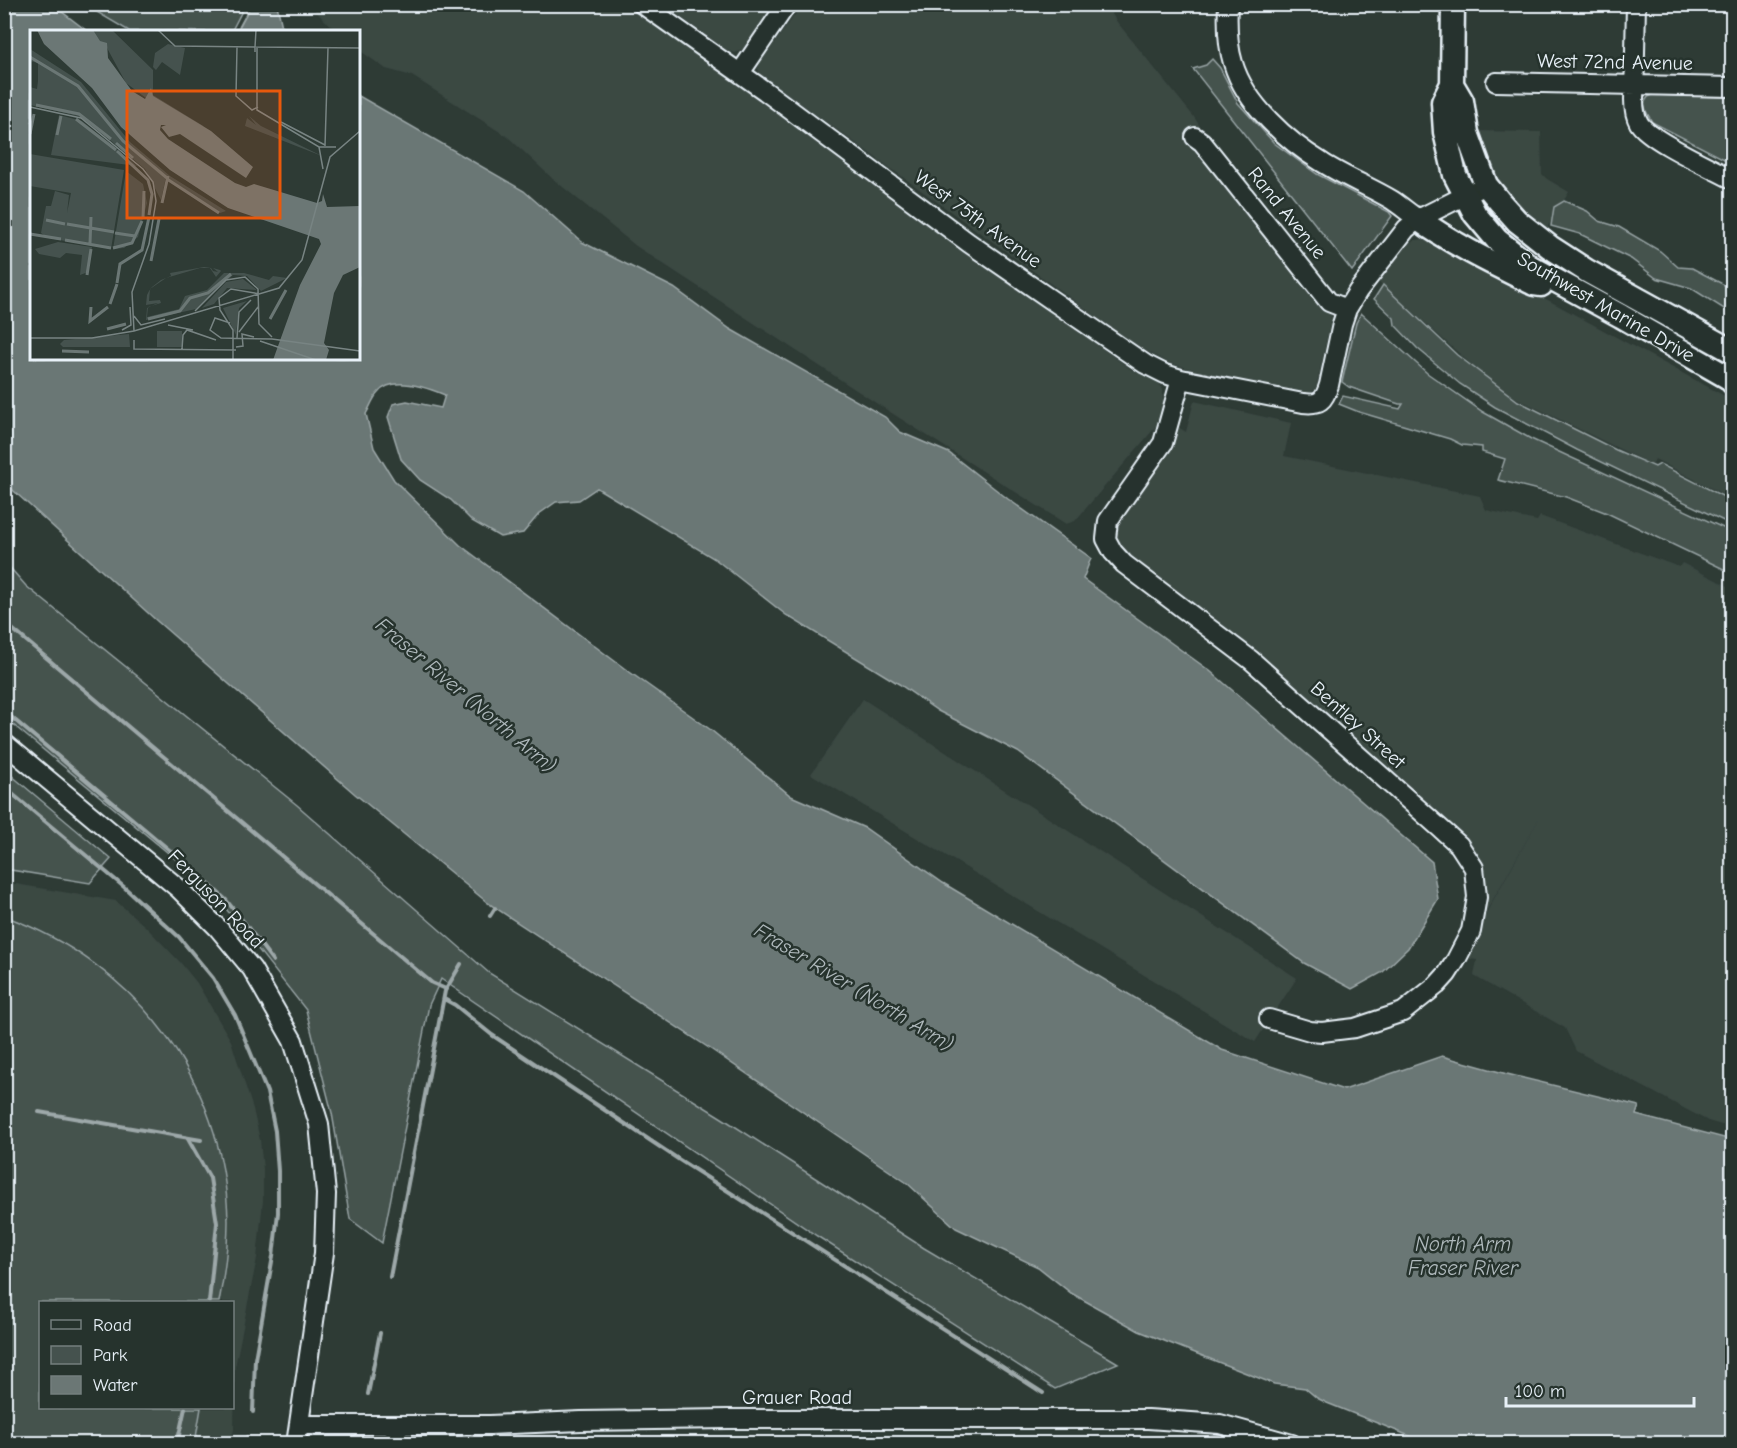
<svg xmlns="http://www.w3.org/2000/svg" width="1737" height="1448" font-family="'Comic Neue',sans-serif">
  <rect width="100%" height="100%" fill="#2e3b35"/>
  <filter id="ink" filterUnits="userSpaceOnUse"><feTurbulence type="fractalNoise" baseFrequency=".0167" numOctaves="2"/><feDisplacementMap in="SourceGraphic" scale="12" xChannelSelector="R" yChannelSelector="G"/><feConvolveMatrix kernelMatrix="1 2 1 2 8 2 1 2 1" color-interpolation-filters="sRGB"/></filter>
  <g filter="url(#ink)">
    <path fill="#3b4843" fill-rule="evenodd" d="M 309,5 L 627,5 L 1132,370 L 1159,383 L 1163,390 L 1163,410 L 1159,423 L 1075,521 L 1066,524 L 876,403 L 636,246 L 553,179 L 508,137 L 412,76 L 386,69 L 359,50 L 358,32 L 336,31 Z
      M 664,5 L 775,5 L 746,46 L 740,51 L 735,53 L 728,51 Z
      M 802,5 L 1106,5 L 1117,22 L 1194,117 L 1208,139 L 1203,154 L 1332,317 L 1316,388 L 1312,392 L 1303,392 L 1201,372 L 1169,363 L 1150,353 L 1130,341 L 761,75 L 758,69 L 760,63 Z
      M 1477,131 L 1541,132 L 1542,174 L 1547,179 L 1569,192 L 1545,231 L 1517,207 L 1502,189 L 1488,165 Z
      M 1427,239 L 1443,243 L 1732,400 L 1732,499 L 1655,459 L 1652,465 L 1514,397 L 1483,375 L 1378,281 L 1407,245 L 1415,240 Z
      M 1194,401 L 1291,423 L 1284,456 L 1480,496 L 1486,510 L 1537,521 L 1540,516 L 1679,567 L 1682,563 L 1732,588 L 1732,1128 L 1708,1121 L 1576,1051 L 1565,1028 L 1474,976 L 1477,960 L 1470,959 L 1476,931 L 1541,815 L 1478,926 L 1481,869 L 1126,559 L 1116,540 L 1115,531 L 1167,454 L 1175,425 L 1186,432 Z
      M 863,699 L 1297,978 L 1255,1042 L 811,774 Z
      M 4,882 L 116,901 L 146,927 L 180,962 L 197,983 L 231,1041 L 253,1109 L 260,1140 L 263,1169 L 263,1201 L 257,1258 L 235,1367 L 234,1429 L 231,1443 L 5,1443 ZM 40,1302 L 232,1302 L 232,1408 L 40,1408 Z
      M 772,1435 L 1094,1443 L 772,1444 Z"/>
    <path fill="#45524e" stroke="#96a2a3" stroke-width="1.5" d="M 86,5 L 245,5 L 231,32 L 129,31 L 90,8 Z
      M 1212,59 L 1220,68 L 1238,103 L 1274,143 L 1317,174 L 1389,212 L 1392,216 L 1352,271 L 1193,69 L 1206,65 Z
      M 1653,95 L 1732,97 L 1732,163 L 1652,122 L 1646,111 L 1644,103 L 1648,97 Z
      M 1564,201 L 1587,211 L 1599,221 L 1619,227 L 1660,251 L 1678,267 L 1692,268 L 1732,289 L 1732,314 L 1691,288 L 1656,278 L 1631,259 L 1580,234 L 1551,226 L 1554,207 Z
      M 1383,285 L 1457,355 L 1518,401 L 1616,450 L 1655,467 L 1660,464 L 1732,501 L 1732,525 L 1577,450 L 1495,407 L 1460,384 L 1417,348 L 1395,325 L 1394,318 L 1374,299 Z
      M 1361,313 L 1427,373 L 1483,412 L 1531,439 L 1732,532 L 1732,573 L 1607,513 L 1566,497 L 1498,480 L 1505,459 L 1482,452 L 1482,447 L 1462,445 L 1450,439 L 1359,412 L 1339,404 L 1343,396 L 1400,409 L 1403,404 L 1399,404 L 1349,387 L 1342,382 L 1356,323 Z
      M 5,562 L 26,586 L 297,805 L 489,973 L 722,1118 L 924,1248 L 1118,1363 L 1055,1389 L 817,1236 L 441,979 L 429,1005 L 382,1243 L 350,1219 L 332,1113 L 306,1010 L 208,886 L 5,718 Z
      M 5,770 L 111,859 L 90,883 L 5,869 Z
      M 4,916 C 135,963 225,1080 228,1221 C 228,1248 224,1276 219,1302 L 40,1302 L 40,1408 L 201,1408 L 195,1443 L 17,1444 L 5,1437 Z"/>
    <path fill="#6b7775" stroke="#9da8a9" stroke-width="1.5" d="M 4,5 L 53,5 L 87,31 L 32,32 L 32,358 L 358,358 L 359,96 L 524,191 L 582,242 L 674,288 L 730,329 L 885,417 L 900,432 L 949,453 L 1008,499 L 1091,558 L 1083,579 L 1210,671 L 1432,862 L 1438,899 L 1408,948 L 1383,972 L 1352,989 L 1304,963 L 1018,752 L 938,711 L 899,684 L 786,615 L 715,559 L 597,488 L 579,500 L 556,502 L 539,514 L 523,533 L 500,537 L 472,521 L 451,500 L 420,480 L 401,459 L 388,417 L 393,404 L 407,401 L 441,408 L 445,395 C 428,388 392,375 378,393 C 373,398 370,407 366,414 L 374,448 L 394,480 L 460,545 L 624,668 L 711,730 L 791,796 L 865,828 L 943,883 L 1222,1050 L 1344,1090 L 1442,1056 L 1507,1074 L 1639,1106 L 1636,1115 L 1732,1140 L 1732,1443 L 1427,1443 L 1327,1403 L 1317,1398 L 1305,1388 L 1274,1384 L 1139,1331 L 1071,1293 L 1038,1267 L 956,1228 L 907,1183 L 712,1050 L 488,903 L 355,794 L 158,622 L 5,483 Z
      M 251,5 L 277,5 L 283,31 L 237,31 Z"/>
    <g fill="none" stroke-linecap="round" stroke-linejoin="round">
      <path stroke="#9da8a9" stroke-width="4" d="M 4,622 L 432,983 L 446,989
        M 4,711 L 192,869 L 226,900 L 243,921 L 273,961
        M 4,787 L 124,887 L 179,937 L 213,978 L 235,1015 L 267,1092 L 275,1131 L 278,1171 L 278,1213 L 273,1256 L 255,1359 L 253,1412
        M 490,916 L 495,908
        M 444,999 L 455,1005 L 492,1035 L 678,1159 L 1043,1393
        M 39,1112 L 201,1140
        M 188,1139 L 210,1178 L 217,1223 L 209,1302
        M 390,1277 L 445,991 L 461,964
        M 368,1394 L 380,1333
        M 177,1444 L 185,1408
        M 246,1444 L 247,1437"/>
      <g stroke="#e8f1f8" stroke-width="22">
        <path id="minor" d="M 642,4 L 765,91 L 969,243 L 1053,301 L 1145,364 L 1165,374 L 1181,379 L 1303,403 C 1320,405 1324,401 1329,385 L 1342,324 L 1347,309 L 1358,291 L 1406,229 L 1418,219 L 1486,185
          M 1228,4 C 1227,24 1227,44 1233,63 C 1245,104 1288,142 1323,163 C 1345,177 1370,187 1392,200 C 1401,206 1409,213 1418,219
          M 1636,4 L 1634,100 C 1634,108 1635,116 1639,123 C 1649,140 1712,168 1732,179
          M 740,73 L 787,4
          M 1496,82 L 1732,87
          M 1195,137 L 1202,142 L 1329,302 L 1347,309
          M 1181,379 L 1163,443 L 1108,521 L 1106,539 L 1113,552 L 1124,564 L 1251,660 L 1459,845 L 1474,868 L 1477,897 L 1471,931 L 1456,960 L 1447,974 L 1437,985 L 1403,1012 L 1355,1028 L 1322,1032 L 1310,1031 L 1269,1019
          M 4,743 L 178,888 L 218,928 L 252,969 L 293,1041 L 319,1124 L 326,1194 L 324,1253 L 296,1444
          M 299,1425 L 490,1425 L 581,1421 L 728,1419 L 1148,1419 L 1220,1424 L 1292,1444"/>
      </g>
      <g stroke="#e8f1f8" stroke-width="27">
        <path id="major" d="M 1453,4 L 1452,84 L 1443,102 L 1445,132 L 1455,175 L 1475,214 L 1497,240 L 1529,266 L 1621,316 L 1729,378 L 1732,382
          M 1452,84 L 1462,101 L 1467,133 L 1486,185 L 1500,202 L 1517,221 L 1550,247 L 1587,271 L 1732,351
          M 1418,219 C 1454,245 1494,264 1534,284 L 1541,285"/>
      </g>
      <use href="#minor" stroke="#26332d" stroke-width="18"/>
      <use href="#major" stroke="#26332d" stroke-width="22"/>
    </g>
  </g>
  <g text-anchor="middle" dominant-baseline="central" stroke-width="5" stroke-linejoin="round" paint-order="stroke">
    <g font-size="20" fill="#e8f1f8" stroke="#26332d">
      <text transform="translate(1615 62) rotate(1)">West 72nd Avenue</text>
      <text transform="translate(1287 213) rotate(51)">Rand Avenue</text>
      <text transform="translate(978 219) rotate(36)">West 75th Avenue</text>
      <text transform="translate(1606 307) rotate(30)">Southwest Marine Drive</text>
      <text transform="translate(1358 725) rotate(42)">Bentley Street</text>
      <text transform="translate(216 899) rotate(46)">Ferguson Road</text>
      <text x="797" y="1397">Grauer Road</text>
    </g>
    <g font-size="21" font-style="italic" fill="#b0babd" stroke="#26332d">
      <text transform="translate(466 695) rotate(40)">Fraser River (North Arm)</text>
      <text transform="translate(854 987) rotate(31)">Fraser River (North Arm)</text>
      <text x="1463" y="1244">North Arm<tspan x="1463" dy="24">Fraser River</tspan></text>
    </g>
  </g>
  <g transform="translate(30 30)">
    <rect width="330" height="330" fill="#2e3b35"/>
    <path d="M 60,0 L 82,0 L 123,40 L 123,65 L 175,97 L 120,79 L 116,68 L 96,53 L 77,18 L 75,21 ZM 138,14 L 155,18 L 150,45 L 132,32 L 126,40 L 123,37 L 125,23 ZM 0,19 L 51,52 L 100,112 L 140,146 L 196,181 L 190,183 L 136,147 L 131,170 L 115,139 L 52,87 L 0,75 L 0,57 L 7,59 L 8,51 L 8,33 L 0,31 ZM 29,85 L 52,91 L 107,136 L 21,125 ZM 219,86 L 231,96 L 292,126 L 215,96 L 217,88 L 226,95 ZM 0,124 L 94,140 L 81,219 L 18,208 L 11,203 L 16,176 L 21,176 L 25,161 L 39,165 L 37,183 L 41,163 L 0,156 ZM 96,141 L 113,154 L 117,173 L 108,207 L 94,218 L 83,219 ZM 28,212 L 62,217 L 58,242 L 50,245 L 52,225 L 36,223 L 30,228 L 9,224 L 5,219 ZM 174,237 L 181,238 L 183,241 L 188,242 L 183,238 L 190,240 L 191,241 L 186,247 L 180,238 L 170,238 L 136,248 L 120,259 L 119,271 L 130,270 L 131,273 L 118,277 L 117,287 L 149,279 L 155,266 L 177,260 L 194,243 L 214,243 L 239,250 L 243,246 L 257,248 L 231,261 L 217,246 L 203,245 L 166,279 L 116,290 L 117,278 L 128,273 L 116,275 L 117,265 L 119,261 L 122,257 L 131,250 L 141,246 L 140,243 ZM 213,249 L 227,260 L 197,258 L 184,274 L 172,278 L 196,252 ZM 217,271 L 209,278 L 206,305 L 193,278 ZM 127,301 L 152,301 L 152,317 L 127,317 ZM 99,304 L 100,317 L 33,317 L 30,314 L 34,310 Z" fill="#45524e"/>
    <path d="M 7,0 L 63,0 L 70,11 L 77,13 L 78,28 L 102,61 L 115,69 L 121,58 L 123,66 L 181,101 L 223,137 L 216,148 L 150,104 L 139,107 L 131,97 L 136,95 L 131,95 L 130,100 L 138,109 L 205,153 L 216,157 L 224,154 L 287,173 L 292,171 L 293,164 L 297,177 L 330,176 L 330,237 L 313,245 L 304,263 L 294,313 L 299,320 L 296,330 L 243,330 L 270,255 L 291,214 L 289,209 L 198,178 L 140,140 L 91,97 L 62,58 L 14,14 Z" fill="#6b7775"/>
    <path fill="none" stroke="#6b7775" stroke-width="3" d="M 0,27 L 48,56 L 93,111 L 137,148M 6,75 L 49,84 L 81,109M 46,89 L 86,120M 0,104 L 4,84M 27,105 L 31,86M 86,113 L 103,128M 87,121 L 118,150 L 122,164 L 119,185M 137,149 L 189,183M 132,173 L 138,146M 113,188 L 114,161M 16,190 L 35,194M 37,194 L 84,202M 85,203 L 105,206M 0,204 L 31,209M 35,210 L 81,218M 60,213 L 61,187M 83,218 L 102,213 L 112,191M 121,231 L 129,189M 57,245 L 61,219M 87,253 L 90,234 L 112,220 L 119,187M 80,274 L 87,254M 61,277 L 60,291 L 78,277M 118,289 L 150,281 L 160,268 L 178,263 L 201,244M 240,289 L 256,260M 77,299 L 96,294M 32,321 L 59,322"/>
    <path fill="none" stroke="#788483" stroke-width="1.5" d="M 128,0 L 145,16 L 225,17 L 225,22M 226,0 L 225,17 L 330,18M 207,17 L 206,66 L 222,80 L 228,77M 227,17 L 227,80 L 289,117 L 306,117M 0,77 L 51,88 L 113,139 L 123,152 L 126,171 L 119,214 L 102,262 L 104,301M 251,92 L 295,115M 295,116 L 298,18M 289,117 L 293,139M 165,281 L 196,250 L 215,247 L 228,259 L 229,294 L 242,307M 104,286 L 111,295 L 135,289M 200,293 L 185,288 L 180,300 L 191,308 L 242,309 L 330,321M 138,295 L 163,300M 92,300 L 101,295 L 100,277M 209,302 L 228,277M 0,308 L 62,308 L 104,301 L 249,258 L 272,230 L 300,127 L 330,101M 207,308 L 209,282 L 221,270M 104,310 L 104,319 L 206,320M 230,311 L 286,330M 206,317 L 213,316 L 212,304 L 224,307M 152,319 L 153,305 L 157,300 L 186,310M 203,330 L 203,300 L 190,280 L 189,268 L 201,259 L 230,264"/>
    <path fill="#e8590c" fill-opacity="0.15" stroke="#e8590c" stroke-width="3" d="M 97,61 L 250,61 L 250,188 L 97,188 Z"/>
    <rect width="330" height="330" fill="none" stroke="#e8f1f8" stroke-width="3"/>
  </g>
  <rect width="1737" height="1448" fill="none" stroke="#26332d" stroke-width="24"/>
  <rect x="12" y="12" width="1713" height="1424" fill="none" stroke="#e8f1f8" stroke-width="2" filter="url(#ink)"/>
  <rect x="39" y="1301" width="195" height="108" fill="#26332d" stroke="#747f7e" stroke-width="1.5"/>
  <rect x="51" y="1320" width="30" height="9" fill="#26332d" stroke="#747f7e" stroke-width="1.5"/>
  <text x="93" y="1331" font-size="18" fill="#e8f1f8">Road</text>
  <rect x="51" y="1346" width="30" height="18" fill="#45524e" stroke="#747f7e" stroke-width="1.5"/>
  <text x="93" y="1361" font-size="18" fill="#e8f1f8">Park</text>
  <rect x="51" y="1376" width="30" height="18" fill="#6b7775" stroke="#747f7e" stroke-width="1.5"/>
  <text x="93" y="1391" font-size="18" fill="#e8f1f8">Water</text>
  <path d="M1506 1397v9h188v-9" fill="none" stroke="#e8f1f8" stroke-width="3"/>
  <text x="1515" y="1397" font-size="18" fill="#e8f1f8" stroke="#26332d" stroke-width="4.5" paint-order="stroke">100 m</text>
</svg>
